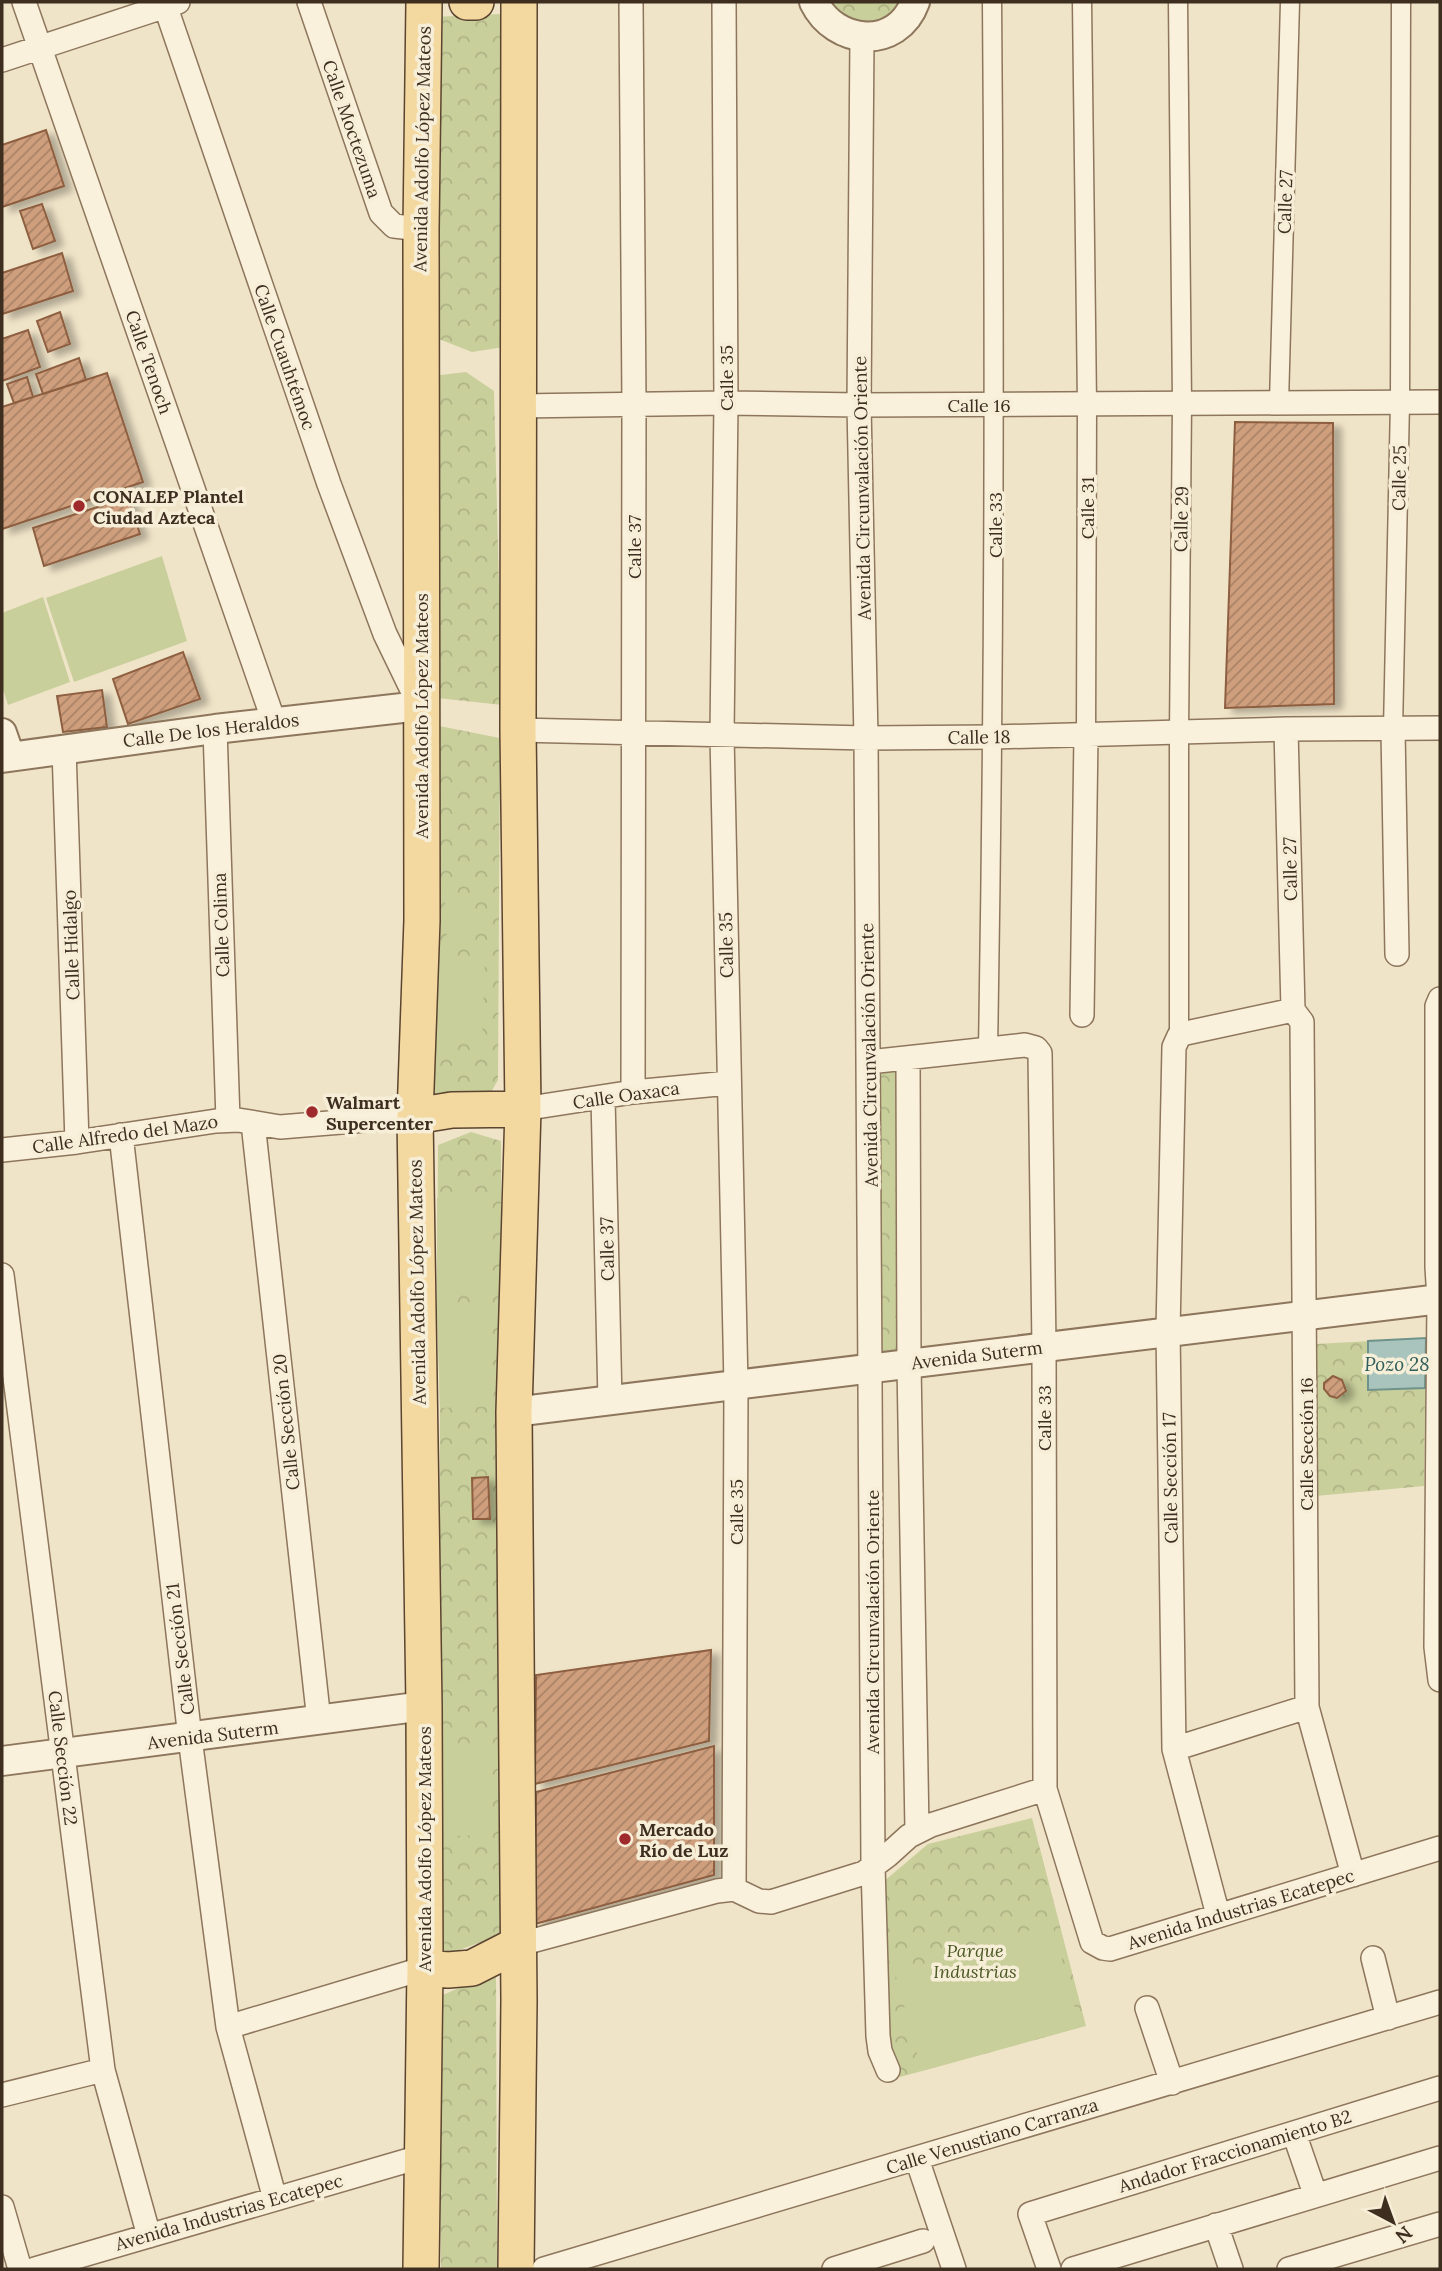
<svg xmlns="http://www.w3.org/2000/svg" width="1442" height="2271" font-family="Lora,serif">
  <defs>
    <pattern id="forest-crowns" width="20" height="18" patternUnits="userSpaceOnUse" patternTransform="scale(1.75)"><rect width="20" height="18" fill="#c9cf9b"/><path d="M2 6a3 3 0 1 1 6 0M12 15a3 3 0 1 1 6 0" fill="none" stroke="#aeb285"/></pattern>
    <pattern id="building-hatch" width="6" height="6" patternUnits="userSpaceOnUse" patternTransform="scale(1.75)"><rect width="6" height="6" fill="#cf9f7d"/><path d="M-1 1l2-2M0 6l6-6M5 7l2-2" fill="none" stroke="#a98266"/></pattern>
    <filter id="shadow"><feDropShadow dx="8" dy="4.5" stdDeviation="3.5" flood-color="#0004"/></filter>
  </defs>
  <rect width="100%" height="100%" fill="#f0e4c8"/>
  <path fill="url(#forest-crowns)" d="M 815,2 L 908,2 L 874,30 Z
    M 501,14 L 504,347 L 472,352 L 431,336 L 432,17 Z
    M 466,372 L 494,391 L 502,705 L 428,697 L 432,376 Z
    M 429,724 L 500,738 L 498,1080 L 478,1115 L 433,1103 Z
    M 900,1072 L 903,1352 L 879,1353 L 879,1073 Z
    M 471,1132 L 501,1141 L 503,1934 L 437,1958 L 440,1408 L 437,1308 L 438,1145 Z
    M 1426,1338 L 1424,1486 L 1316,1496 L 1316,1344 Z
    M 1032,1818 L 1086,2026 L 900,2077 L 887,2043 L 883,1882 L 928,1844 Z
    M 496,1972 L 497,2269 L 441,2269 L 438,1997 Z"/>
  <path fill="#c9cf9b" d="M 162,556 L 187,641 L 74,682 L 46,598 Z
    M 43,597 L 70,682 L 8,705 L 2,686 L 2,613 Z
    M 472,899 L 472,941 L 447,941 L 445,901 Z
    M 485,956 L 482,1041 L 437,1043 L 436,959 Z
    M 437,1198 L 490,1198 L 490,1289 L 437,1289 Z
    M 491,1306 L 494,1406 L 440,1408 L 437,1308 Z
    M 437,1752 L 492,1752 L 492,1835 L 437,1836 Z
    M 1052,1923 L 1080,2027 L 922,2071 L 895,1973 Z"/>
  <path fill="#a9c4bc" stroke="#6f938a" stroke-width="2" d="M 1426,1338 L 1425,1388 L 1368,1390 L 1368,1341 Z"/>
  <path fill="url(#building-hatch)" stroke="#8d5f41" stroke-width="2" filter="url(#shadow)" d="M 46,130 L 64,186 L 2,207 L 2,145 Z
    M 42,204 L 55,241 L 33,249 L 20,211 Z
    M 62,253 L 73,291 L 2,314 L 2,273 Z
    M 60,312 L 70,344 L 48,352 L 37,321 Z
    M 28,330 L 40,367 L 2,381 L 2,339 Z
    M 79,358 L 86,380 L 43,394 L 36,374 Z
    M 107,373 L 143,482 L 2,529 L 2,407 Z
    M 27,377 L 33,397 L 14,403 L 7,384 Z
    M 1235,422 L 1333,423 L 1334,704 L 1225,708 Z
    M 128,497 L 140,534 L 44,566 L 33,528 Z
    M 183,652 L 200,699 L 128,724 L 113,679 Z
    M 102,690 L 107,727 L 63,732 L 57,696 Z
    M 1333,1376 L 1342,1380 L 1346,1391 L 1337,1398 L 1330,1396 L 1324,1389 L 1324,1383 Z
    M 488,1477 L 490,1519 L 473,1519 L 472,1478 Z
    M 711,1650 L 709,1741 L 535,1784 L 536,1675 Z
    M 714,1746 L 714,1875 L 535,1924 L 536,1792 Z"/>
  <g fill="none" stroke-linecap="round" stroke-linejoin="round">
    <g stroke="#8d765c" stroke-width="21">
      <path id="pedestrian" d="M 1082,2 L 1087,404 L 1086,735
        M 1178,2 L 1182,403 L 1179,734 L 1179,1036
        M 1279,403 L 1290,2
        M 1393,730 L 1400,402 L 1401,2
        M 988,1049 C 994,700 995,351 992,2"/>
    </g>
    <g stroke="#8d765c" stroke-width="26">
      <path id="minor" d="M 24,2 L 274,722
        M 164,2 L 329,484 L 385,634 L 417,700
        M 309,2 L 381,213 L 394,226 L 421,229
        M 631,2 L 634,404 L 633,1092
        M 724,2 L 726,403 L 722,735 L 736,1386 L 734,1889
        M 862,37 L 859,405 L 866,738 L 873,1866 L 878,2036 L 880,2051 L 888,2070
        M 2,60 L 178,2
        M 518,406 L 726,403 L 859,405 L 1440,402
        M 215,729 L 228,1120
        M 1286,729 L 1293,1010
        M 518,730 L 866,738 L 994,737 L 1286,729 L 1440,728
        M 1393,730 L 1397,954
        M 64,749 L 77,1142
        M 1440,999 L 1437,1006 L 1437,1267 L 1439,1299 L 1436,1647 L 1440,1680
        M 1293,1010 L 1302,1022 L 1307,1707 L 1353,1875
        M 1082,1015 L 1086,735
        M 908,1058 L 909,1364 L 917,1831
        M 869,1062 L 1025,1045 L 1036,1048 L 1040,1053 L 1044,1347 L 1045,1789 L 1092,1942 L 1103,1948 L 1110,1949 L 1440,1848
        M 603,1097 L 610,1401
        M 523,1109 L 633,1092 L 729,1083
        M 253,1123 L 319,1721
        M 121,1135 L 190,1738 L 228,2027 L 275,2199
        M 2,1150 L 77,1142 L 216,1121 L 238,1120 L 280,1127 L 415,1116
        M 2,1275 L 103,2070 L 149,2236
        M 1174,1749 L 1307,1707
        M 1218,1915 L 1174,1749 L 1168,1331 L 1174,1047 L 1179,1036 L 1186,1033 L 1293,1010
        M 517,1945 L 717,1891 L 734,1889 L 759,1901 L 771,1902 L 864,1873 L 888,1855 L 909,1836 L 931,1825 L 1045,1789
        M 1373,1958 L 1388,2018
        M 1147,2008 L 1172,2083
        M 228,2027 L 425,1968
        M 2,2095 L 103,2070
        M 1294,2133 L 1315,2194
        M 917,2159 L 954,2269
        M 2,2207 L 20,2269
        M 1216,2225 L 1231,2269
        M 35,2269 L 423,2156
        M 544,2269 L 1440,2002
        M 834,2269 L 923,2241
        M 1049,2269 L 1030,2214 L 1440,2088
        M 1073,2269 L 1440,2158
        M 1289,2269 L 1440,2224"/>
    </g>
    <g stroke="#8d765c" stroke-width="32">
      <path id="tertiary" d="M 814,2 C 835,45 897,51 915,2
        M 2,733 L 10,756
        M 2,758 L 215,729 L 420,706
        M 514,1412 L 1440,1299
        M 2,1761 L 424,1706"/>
    </g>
    <g stroke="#5b4430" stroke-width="38">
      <path id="primary" d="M 467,2 L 476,2
        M 415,1116 L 452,1110 L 523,1109
        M 425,1968 L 448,1970 L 472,1968 L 517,1945
        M 421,2269 L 425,1968 L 424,1706 L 415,1116 L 422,920 L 421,229 L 424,2
        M 516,2269 L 519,2000 L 514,1412 L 523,1109 L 518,730 L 519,2"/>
    </g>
    <use href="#pedestrian" stroke="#faf1dc" stroke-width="18"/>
    <use href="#minor" stroke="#faf1dc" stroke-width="23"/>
    <use href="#tertiary" stroke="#faf1dc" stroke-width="28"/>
    <use href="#primary" stroke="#f3d9a0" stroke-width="35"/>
  </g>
  <g fill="#9e2a2b" stroke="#f7eed8" stroke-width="2.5">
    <circle cx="79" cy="506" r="7"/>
    <circle cx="312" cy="1112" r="7"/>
    <circle cx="625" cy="1839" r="7"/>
  </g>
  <g text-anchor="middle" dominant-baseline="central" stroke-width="7" stroke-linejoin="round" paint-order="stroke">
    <g font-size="18" fill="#3d2e20" stroke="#f7eed8">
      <text transform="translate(352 129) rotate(71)">Calle Moctezuma</text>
      <text transform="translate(422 149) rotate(-89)">Avenida Adolfo López Mateos</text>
      <text transform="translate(1285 202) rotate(-88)">Calle 27</text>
      <text transform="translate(285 357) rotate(71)">Calle Cuauhtémoc</text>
      <text transform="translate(149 362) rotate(71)">Calle Tenoch</text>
      <text transform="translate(726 378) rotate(-90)">Calle 35</text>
      <text x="979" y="405">Calle 16</text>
      <text transform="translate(1399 478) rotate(-89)">Calle 25</text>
      <text transform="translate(862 488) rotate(-91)">Avenida Circunvalación Oriente</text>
      <text transform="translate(1087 508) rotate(-90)">Calle 31</text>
      <text transform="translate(1181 519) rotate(-89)">Calle 29</text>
      <text transform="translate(995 525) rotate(-90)">Calle 33</text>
      <text transform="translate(634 547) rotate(-90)">Calle 37</text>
      <text transform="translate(421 716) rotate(-90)">Avenida Adolfo López Mateos</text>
      <text transform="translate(211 730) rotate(-7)">Calle De los Heraldos</text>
      <text transform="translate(979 737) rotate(-1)">Calle 18</text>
      <text transform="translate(1290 869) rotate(-91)">Calle 27</text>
      <text transform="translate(221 925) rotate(-92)">Calle Colima</text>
      <text transform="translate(71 945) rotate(-92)">Calle Hidalgo</text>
      <text transform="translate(726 945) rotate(-91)">Calle 35</text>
      <text transform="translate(869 1055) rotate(-91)">Avenida Circunvalación Oriente</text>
      <text transform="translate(626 1095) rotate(-8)">Calle Oaxaca</text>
      <text transform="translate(125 1134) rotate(-8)">Calle Alfredo del Mazo</text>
      <text transform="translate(607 1249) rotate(-91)">Calle 37</text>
      <text transform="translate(417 1282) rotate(-91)">Avenida Adolfo López Mateos</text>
      <text transform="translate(977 1355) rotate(-7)">Avenida Suterm</text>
      <text transform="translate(1044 1418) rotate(-90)">Calle 33</text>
      <text transform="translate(286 1422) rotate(-96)">Calle Sección 20</text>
      <text transform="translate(1306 1444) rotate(-90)">Calle Sección 16</text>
      <text transform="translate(1170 1478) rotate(-91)">Calle Sección 17</text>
      <text transform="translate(736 1512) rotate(-90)">Calle 35</text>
      <text transform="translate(872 1622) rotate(-90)">Avenida Circunvalación Oriente</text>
      <text transform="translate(180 1649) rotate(-97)">Calle Sección 21</text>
      <text transform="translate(213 1735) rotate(-7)">Avenida Suterm</text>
      <text transform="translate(63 1758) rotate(83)">Calle Sección 22</text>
      <text transform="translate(424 1849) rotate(-90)">Avenida Adolfo López Mateos</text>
      <text transform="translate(1241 1909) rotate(-17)">Avenida Industrias Ecatepec</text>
      <text transform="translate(992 2136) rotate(-17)">Calle Venustiano Carranza</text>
      <text transform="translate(1235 2151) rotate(-17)">Andador Fraccionamiento B2</text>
      <text transform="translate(229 2212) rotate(-16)">Avenida Industrias Ecatepec</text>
    </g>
    <g font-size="18" font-weight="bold" fill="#3d2e20" stroke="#f7eed8" text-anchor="start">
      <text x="93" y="496">CONALEP Plantel<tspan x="93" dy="21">Ciudad Azteca</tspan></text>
      <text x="326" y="1102">Walmart<tspan x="326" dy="21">Supercenter</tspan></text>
      <text x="639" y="1829">Mercado<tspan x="639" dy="21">Río de Luz</tspan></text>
    </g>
    <g font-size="18" font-style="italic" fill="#4d5a26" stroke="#f7eed8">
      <text x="975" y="1950">Parque<tspan x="975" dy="21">Industrias</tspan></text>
    </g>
    <g font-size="19" font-style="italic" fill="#2f5d5a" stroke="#f7eed8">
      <text x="1397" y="1364">Pozo 28</text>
    </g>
  </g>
  <rect width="1442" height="2271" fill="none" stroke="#3d2e20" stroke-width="7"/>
  <g transform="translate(1393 2222) rotate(139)" stroke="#f7eed8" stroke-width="5" paint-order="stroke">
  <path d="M0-5L12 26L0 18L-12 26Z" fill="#3d2e20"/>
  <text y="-10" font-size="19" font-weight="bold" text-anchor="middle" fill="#3d2e20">N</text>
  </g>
</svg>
